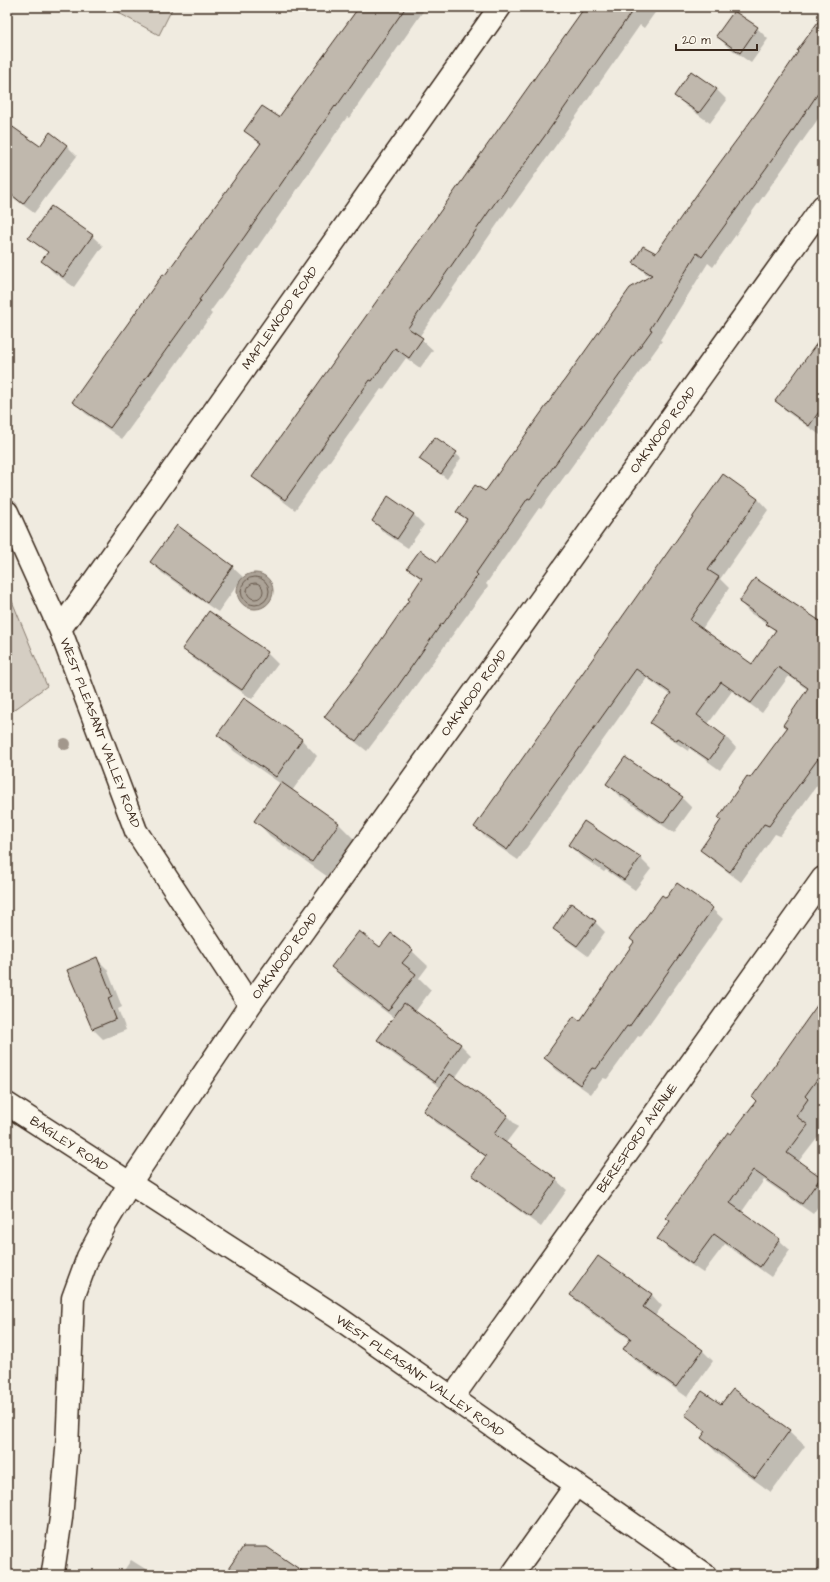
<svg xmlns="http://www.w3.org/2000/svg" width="830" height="1582" font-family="'Architects Daughter',sans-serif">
  <rect width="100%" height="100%" fill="#f0ebe0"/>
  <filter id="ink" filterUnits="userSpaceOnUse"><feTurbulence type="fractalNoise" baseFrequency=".025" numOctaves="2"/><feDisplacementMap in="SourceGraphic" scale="8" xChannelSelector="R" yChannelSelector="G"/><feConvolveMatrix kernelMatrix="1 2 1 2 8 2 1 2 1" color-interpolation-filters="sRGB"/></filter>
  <g filter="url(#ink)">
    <path fill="#d5cec3" stroke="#887c70" d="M 108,7 L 173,7 L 159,35 Z
      M 7,589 L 47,686 L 7,715 Z"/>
    <path fill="#aca397" stroke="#7f7367" d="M237 591a18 18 0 1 1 36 0a18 18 0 1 1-36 0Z"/>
    <path fill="#0003" fill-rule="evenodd" d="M 359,7 L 426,7 L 349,118 L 347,117 L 257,248 L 210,312 L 212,314 L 122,439 L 85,413 L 74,401 L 261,145 L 245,131 L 279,119 Z
      M 586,7 L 659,7 L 644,28 L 640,25 L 554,148 L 511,208 L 510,206 L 419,337 L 433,350 L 420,368 L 406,358 L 383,390 L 381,389 L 295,510 L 264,487 L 253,476 Z
      M 734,12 L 757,28 L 768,39 L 751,63 L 728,47 L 717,36 Z
      M 823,17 L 823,112 L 713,267 L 708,263 L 660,340 L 662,341 L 541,509 L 539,508 L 486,584 L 488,586 L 406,699 L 367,751 L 336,727 L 326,717 L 362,670 L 410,600 L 422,580 L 409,568 L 437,563 L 467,521 L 458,511 L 485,492 L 651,277 L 645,273 L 634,263 L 656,255 L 759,111 Z
      M 716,89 L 727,100 L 710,123 L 686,106 L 675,95 Z
      M 7,123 L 40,147 L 50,134 L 67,146 L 77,156 L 34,213 L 7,193 Z
      M 52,207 L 92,236 L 103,246 L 74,287 L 53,272 L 43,261 L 48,254 L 29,238 ZM 40,245 L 53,254 L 51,256 L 40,248 Z
      M 823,336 L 823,432 L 820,435 L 787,412 L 776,401 Z
      M 435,438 L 461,458 L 447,479 L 420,458 Z
      M 758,499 L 768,510 L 720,579 L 729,588 L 702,629 L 752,666 L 776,632 L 768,624 L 750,613 L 740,602 L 823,624 L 823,777 L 780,836 L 775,834 L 741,882 L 712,860 L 701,850 L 788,729 L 808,690 L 789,676 L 762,713 L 732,691 L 708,724 L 726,737 L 736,748 L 720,770 L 689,748 L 688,751 L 662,733 L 652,723 L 670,695 L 647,678 L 518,860 L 486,838 L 476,827 Z
      M 413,514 L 424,525 L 408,548 L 383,532 L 373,521 Z
      M 152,562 L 232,567 L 243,577 L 218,612 L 162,573 Z
      M 183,649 L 267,653 L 278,664 L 252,699 L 194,659 Z
      M 244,699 L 302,740 L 317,756 L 292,791 L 339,824 L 354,839 L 328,877 L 270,836 L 255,820 L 281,784 L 234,751 L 218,735 Z
      M 608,784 L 682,798 L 692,808 L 674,833 L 618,795 Z
      M 569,845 L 640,858 L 651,869 L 635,890 L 606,870 L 604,872 L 579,855 Z
      M 666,900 L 712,909 L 723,919 L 640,1037 L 638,1036 L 607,1079 L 603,1078 L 591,1094 L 555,1069 L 545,1058 L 581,1022 Z
      M 595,922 L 605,932 L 588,956 L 565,939 L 554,929 Z
      M 391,935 L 412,951 L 428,966 L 419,978 L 431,990 L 415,1012 L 461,1045 L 471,1055 L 455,1078 L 507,1116 L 518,1127 L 505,1144 L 556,1180 L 567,1190 L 541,1227 L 484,1185 L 473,1175 L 486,1157 L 435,1122 L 424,1111 L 441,1088 L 389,1051 L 378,1040 L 394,1018 L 348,983 L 332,967 L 381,949 Z
      M 96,958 L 107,969 L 122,1007 L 118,1009 L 126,1030 L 103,1039 L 93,1029 Z
      M 823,1009 L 823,1130 L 798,1162 L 823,1181 L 823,1199 L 813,1214 L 764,1180 L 741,1213 L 779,1240 L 790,1250 L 771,1277 L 725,1244 L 703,1273 L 669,1250 L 659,1239 Z
      M 598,1257 L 652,1295 L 662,1306 L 655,1316 L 702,1350 L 713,1361 L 687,1397 L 635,1360 L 624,1349 L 631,1340 L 582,1306 L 571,1295 Z
      M 721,1406 L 789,1431 L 805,1446 L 771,1492 L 718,1454 L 702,1438 L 706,1433 L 686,1415 Z
      M 131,1560 L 155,1575 L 121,1575 Z"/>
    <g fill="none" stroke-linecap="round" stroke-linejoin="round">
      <path stroke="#685a4e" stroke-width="1" d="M241 591a14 14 0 1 1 28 0a14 14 0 1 1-28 0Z
        M247 591a8 8 0 1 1 16 0a8 8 0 1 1-16 0Z"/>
    </g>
    <path fill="#c0b8ad" stroke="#3b2a1e" d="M 359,7 L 406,7 L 336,107 L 335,106 L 245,236 L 199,300 L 201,301 L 110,428 L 72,402 L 163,274 L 165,275 L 261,143 L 244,131 L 262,106 L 279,117 Z
      M 585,7 L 635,7 L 544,137 L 500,198 L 499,197 L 408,328 L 423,338 L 409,358 L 395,348 L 372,381 L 370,380 L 285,500 L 252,477 Z
      M 734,11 L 758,27 L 740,53 L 716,36 Z
      M 823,15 L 823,86 L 790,135 L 702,257 L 697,253 L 650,329 L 652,330 L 530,499 L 528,498 L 476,573 L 478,575 L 443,624 L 442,623 L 396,689 L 356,741 L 324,717 L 361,669 L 409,600 L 408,599 L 422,578 L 407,568 L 420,550 L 437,562 L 467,519 L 456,512 L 475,485 L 485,491 L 487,489 L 630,288 L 652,275 L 633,263 L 643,246 L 656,253 L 702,187 L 758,111 L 798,52 L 797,51 Z
      M 691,71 L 717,89 L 699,113 L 674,96 Z
      M 7,123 L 40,146 L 50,132 L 67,145 L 23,204 L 7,191 Z
      M 51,206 L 93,235 L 63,277 L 41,261 L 48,252 L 28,238 Z
      M 823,335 L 823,406 L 809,426 L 775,401 Z
      M 435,437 L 457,452 L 441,474 L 419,459 Z
      M 723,474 L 758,499 L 708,570 L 719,577 L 690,620 L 752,664 L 776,630 L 766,624 L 768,622 L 739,602 L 755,578 L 823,623 L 823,752 L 769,826 L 764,824 L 730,872 L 700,850 L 721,820 L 718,818 L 747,776 L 750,778 L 787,728 L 783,725 L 808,688 L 778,667 L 751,703 L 721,682 L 697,715 L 726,737 L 709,760 L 678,739 L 677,741 L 650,723 L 671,693 L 636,669 L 507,850 L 474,827 Z
      M 388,496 L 414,514 L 397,539 L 372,521 Z
      M 177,525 L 233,566 L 207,603 L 150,562 Z
      M 209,611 L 268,652 L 242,690 L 182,649 Z
      M 244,698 L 302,739 L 276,777 L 217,735 Z
      M 625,757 L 683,797 L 663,823 L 606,784 Z
      M 281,782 L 339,823 L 312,862 L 254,821 Z
      M 584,821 L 614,841 L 615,840 L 641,857 L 624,880 L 595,860 L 594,862 L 568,845 Z
      M 677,883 L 713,908 L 629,1027 L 627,1026 L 596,1069 L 592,1068 L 580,1085 L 544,1058 L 574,1016 L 580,1021 L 634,942 L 630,939 L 662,895 L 666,898 Z
      M 571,903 L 596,921 L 577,946 L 553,929 Z
      M 359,931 L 380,947 L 391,933 L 413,950 L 402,963 L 416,974 L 388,1011 L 331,967 Z
      M 97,957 L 112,996 L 108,998 L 116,1019 L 92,1029 L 67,970 Z
      M 823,997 L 823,1071 L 805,1096 L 808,1099 L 796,1116 L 808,1125 L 787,1153 L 821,1177 L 802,1204 L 753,1170 L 730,1203 L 780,1239 L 760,1267 L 714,1234 L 692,1264 L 657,1239 L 670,1221 L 666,1218 L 728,1132 L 731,1134 L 756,1101 L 752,1097 Z
      M 404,1003 L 461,1044 L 435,1082 L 377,1040 Z
      M 450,1074 L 508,1115 L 494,1134 L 557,1179 L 530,1217 L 472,1175 L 486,1156 L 423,1111 Z
      M 598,1256 L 652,1294 L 643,1307 L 703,1350 L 676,1387 L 623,1349 L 631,1338 L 570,1295 Z
      M 733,1389 L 790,1430 L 755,1478 L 701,1438 L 706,1431 L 685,1415 L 702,1391 L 721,1404 Z
      M 243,1547 L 267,1547 L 308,1575 L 224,1575 Z"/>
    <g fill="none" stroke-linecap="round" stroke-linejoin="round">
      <g stroke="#3b2a1e" stroke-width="25">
        <path id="minor" d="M 7,512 L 60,629 L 136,831 L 250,1005
          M 60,629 L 500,7
          M 452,1398 L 823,878
          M 52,1575 L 53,1572 L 61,1518 L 67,1450 L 73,1298 L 88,1257 L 106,1223 L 130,1183 L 250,1005 L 823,206
          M 512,1575 L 576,1485"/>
      </g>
      <g stroke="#3b2a1e" stroke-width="25">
        <path id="major" d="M 7,1104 L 337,1317 L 705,1575"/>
      </g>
      <use href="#minor" stroke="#fbf7ec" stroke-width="22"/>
      <use href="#major" stroke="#fbf7ec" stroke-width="22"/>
    </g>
    <circle fill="#a2978c" cx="65" cy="744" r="6"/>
  </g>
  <g text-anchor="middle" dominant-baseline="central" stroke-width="3.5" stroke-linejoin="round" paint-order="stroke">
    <g font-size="13" fill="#3b2a1e" stroke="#fbf7ec">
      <text transform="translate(280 318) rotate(-55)">MAPLEWOOD ROAD</text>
      <text transform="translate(663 430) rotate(-54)">OAKWOOD ROAD</text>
      <text transform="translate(474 693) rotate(-54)">OAKWOOD ROAD</text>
      <text transform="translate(100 733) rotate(69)">WEST PLEASANT VALLEY ROAD</text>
      <text transform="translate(285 956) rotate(-54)">OAKWOOD ROAD</text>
      <text transform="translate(637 1138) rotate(-55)">BERESFORD AVENUE</text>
      <text transform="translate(69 1144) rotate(33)">BAGLEY ROAD</text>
      <text transform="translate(420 1376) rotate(35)">WEST PLEASANT VALLEY ROAD</text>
    </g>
  </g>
  <rect width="830" height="1582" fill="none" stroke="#fbf7ec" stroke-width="24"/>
  <rect x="12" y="12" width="806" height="1558" fill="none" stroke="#3b2a1e" stroke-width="1.5" filter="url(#ink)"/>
  <path d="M676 44v6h81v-6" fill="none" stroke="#3b2a1e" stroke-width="2"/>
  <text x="682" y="44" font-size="12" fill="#3b2a1e" stroke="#fbf7ec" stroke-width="3" paint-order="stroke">20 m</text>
</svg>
